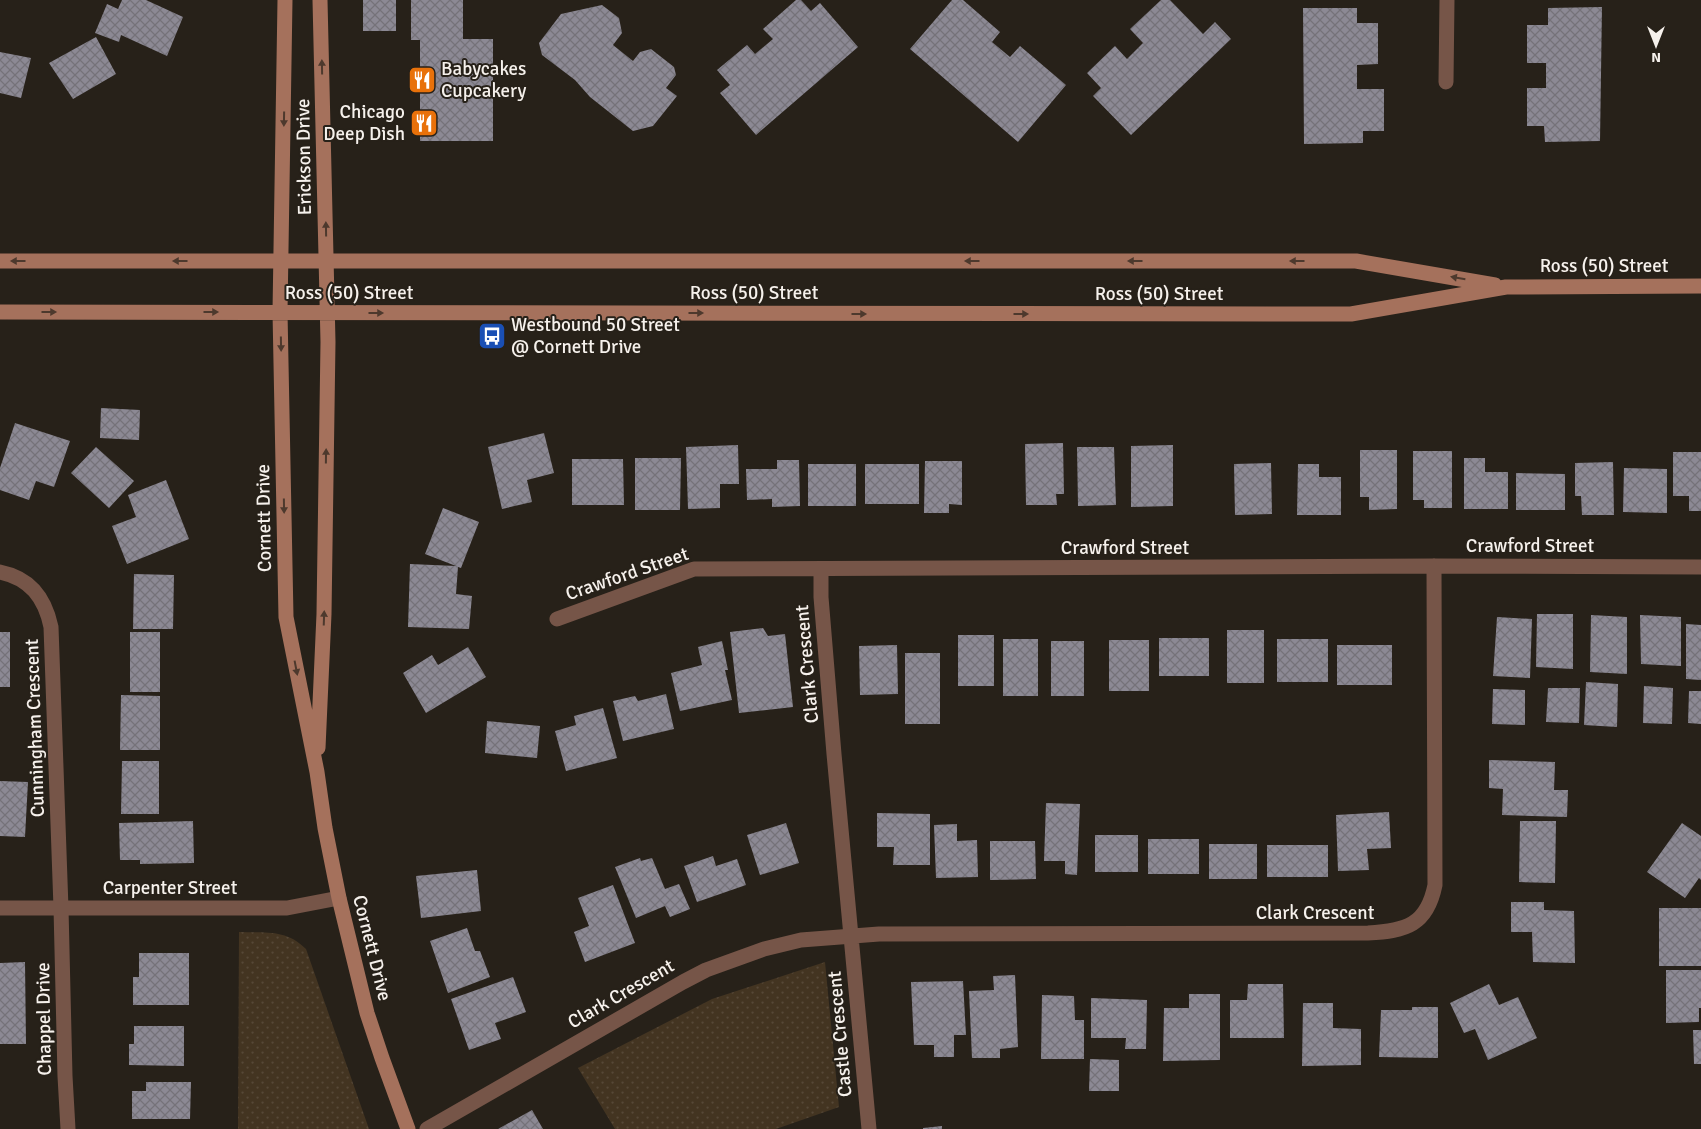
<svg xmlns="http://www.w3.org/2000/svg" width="1701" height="1129" font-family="Signika,sans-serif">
  <defs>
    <pattern id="grass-dots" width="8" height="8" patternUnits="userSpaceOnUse" patternTransform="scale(1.25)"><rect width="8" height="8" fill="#433421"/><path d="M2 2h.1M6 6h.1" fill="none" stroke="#564837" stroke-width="1.8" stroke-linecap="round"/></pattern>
    <pattern id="building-cross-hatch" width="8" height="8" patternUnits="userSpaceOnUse" patternTransform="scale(1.25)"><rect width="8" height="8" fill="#8c8994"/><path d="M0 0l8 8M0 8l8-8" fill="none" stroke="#757279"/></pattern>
  </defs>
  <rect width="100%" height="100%" fill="#272119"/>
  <path fill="url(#grass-dots)" d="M 239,932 C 266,933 286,929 306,949 L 369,1129 L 238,1129 Z
    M 825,962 L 839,1107 L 776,1129 L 615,1129 L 578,1068 L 712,999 Z"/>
  <path fill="url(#building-cross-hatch)" d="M 122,0 L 146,0 L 183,17 L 167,56 L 121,35 L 119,42 L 95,33 L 107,4 L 118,9 Z
    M 363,0 L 396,0 L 396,31 L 363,31 Z
    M 411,0 L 463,0 L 463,39 L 493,39 L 493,141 L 420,141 L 420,40 L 411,40 Z
    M 796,0 L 801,0 L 811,11 L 820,3 L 858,47 L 756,135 L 720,93 L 730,85 L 717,70 L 747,45 L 755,54 L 773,39 L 763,29 Z
    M 952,0 L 963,0 L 1000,32 L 992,42 L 1010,57 L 1020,46 L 1066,85 L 1018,142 L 910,49 Z
    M 1161,0 L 1170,0 L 1203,34 L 1215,22 L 1231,39 L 1131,135 L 1093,96 L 1101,88 L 1087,73 L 1115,46 L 1127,59 L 1143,43 L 1130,29 Z
    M 602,5 L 619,18 L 622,33 L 613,45 L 633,61 L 640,52 L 651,49 L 674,67 L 676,75 L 666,88 L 677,96 L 653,126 L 633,131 L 590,97 L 575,80 L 542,55 L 539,43 L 561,14 Z
    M 1602,7 L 1600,141 L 1545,142 L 1544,126 L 1527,126 L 1527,88 L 1546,88 L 1546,63 L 1527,63 L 1527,25 L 1548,25 L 1548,8 Z
    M 1303,8 L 1357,8 L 1357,23 L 1378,23 L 1378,64 L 1357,65 L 1357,89 L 1384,89 L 1384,131 L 1363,131 L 1363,143 L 1304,144 Z
    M 96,37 L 116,74 L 73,99 L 49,63 Z
    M 0,52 L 31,58 L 21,98 L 0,93 Z
    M 101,408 L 140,410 L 139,440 L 100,438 Z
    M 15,423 L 70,441 L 54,487 L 36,481 L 29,500 L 0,490 L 0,468 Z
    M 544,433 L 554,473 L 527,480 L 532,502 L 502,509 L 488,447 Z
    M 1063,443 L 1064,494 L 1056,494 L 1057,505 L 1026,505 L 1025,444 Z
    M 738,445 L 739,484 L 720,484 L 720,508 L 688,509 L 686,447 Z
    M 1173,445 L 1173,506 L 1131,507 L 1131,446 Z
    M 96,447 L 134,481 L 109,508 L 71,473 Z
    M 1077,447 L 1114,447 L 1116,505 L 1078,506 Z
    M 1360,450 L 1397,450 L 1397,509 L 1369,510 L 1369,497 L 1360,497 Z
    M 1413,451 L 1452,451 L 1452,508 L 1424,508 L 1424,500 L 1413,500 Z
    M 1673,452 L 1701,452 L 1701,511 L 1689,511 L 1689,496 L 1673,496 Z
    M 635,458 L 681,458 L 680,510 L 635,510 Z
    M 1464,458 L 1485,458 L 1485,472 L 1508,472 L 1508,509 L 1464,509 Z
    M 572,459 L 623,459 L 624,505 L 572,505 Z
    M 777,460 L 799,460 L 800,506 L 772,507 L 772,499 L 747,500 L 746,469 L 777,469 Z
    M 925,461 L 962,461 L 962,505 L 949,504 L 949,513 L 924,513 Z
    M 1613,462 L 1614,515 L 1582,515 L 1581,496 L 1575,496 L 1575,463 Z
    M 1271,463 L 1272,514 L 1235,515 L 1234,464 Z
    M 808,464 L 856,464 L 856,506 L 808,506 Z
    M 865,464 L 919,464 L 919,504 L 865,504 Z
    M 1298,464 L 1319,464 L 1319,477 L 1341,477 L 1341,515 L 1297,515 Z
    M 1624,468 L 1667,469 L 1667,513 L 1623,512 Z
    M 1516,473 L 1565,474 L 1565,510 L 1516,510 Z
    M 166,480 L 189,539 L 127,564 L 112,526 L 136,517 L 128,495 Z
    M 443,508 L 479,522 L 461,568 L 458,567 L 456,594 L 472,596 L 469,629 L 408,627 L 410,564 L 456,566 L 425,554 Z
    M 134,574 L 174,575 L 173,629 L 133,629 Z
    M 1537,614 L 1573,614 L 1573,669 L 1536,667 Z
    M 1591,615 L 1627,617 L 1627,674 L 1590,672 Z
    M 1640,615 L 1681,617 L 1681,666 L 1641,664 Z
    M 1497,617 L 1532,619 L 1530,678 L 1493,676 Z
    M 1686,624 L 1701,625 L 1701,680 L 1686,679 Z
    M 763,628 L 768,636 L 785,634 L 793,707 L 739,713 L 730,632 Z
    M 1227,630 L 1264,630 L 1264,683 L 1227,683 Z
    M 0,632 L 10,632 L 10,687 L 0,687 Z
    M 130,632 L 160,632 L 160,692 L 130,692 Z
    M 958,635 L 994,635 L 994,686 L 958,686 Z
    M 1159,638 L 1209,638 L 1209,676 L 1159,676 Z
    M 1003,639 L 1038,639 L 1038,696 L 1003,696 Z
    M 1277,639 L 1328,639 L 1328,682 L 1277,682 Z
    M 1109,640 L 1149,640 L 1149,691 L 1109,691 Z
    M 722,641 L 728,670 L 725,670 L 732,700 L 680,711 L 671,673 L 702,665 L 698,647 Z
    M 1051,641 L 1084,641 L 1084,696 L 1051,696 Z
    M 897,645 L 898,694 L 860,695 L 859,646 Z
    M 1337,645 L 1392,645 L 1392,685 L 1337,685 Z
    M 468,647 L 486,677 L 426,713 L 403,673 L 432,655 L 438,665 Z
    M 905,653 L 940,653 L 940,724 L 905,724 Z
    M 1586,682 L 1618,684 L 1617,727 L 1584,725 Z
    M 1644,686 L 1673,688 L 1672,724 L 1643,723 Z
    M 1548,688 L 1580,688 L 1579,723 L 1546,722 Z
    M 1493,689 L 1525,690 L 1525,725 L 1492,724 Z
    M 1689,691 L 1701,691 L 1701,724 L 1688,723 Z
    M 666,694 L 674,729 L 623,741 L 613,701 L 635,696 L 638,701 Z
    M 121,695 L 160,696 L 160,750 L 120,750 Z
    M 603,708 L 617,758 L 566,771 L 555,731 L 576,725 L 574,716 Z
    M 487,721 L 540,726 L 537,758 L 485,753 Z
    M 1489,760 L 1555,762 L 1554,790 L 1568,790 L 1567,817 L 1502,815 L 1503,789 L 1489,788 Z
    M 122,761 L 159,761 L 159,814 L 121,814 Z
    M 0,781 L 28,782 L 25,837 L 0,836 Z
    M 1046,803 L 1080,804 L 1077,875 L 1065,874 L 1065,861 L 1044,861 Z
    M 1389,812 L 1391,848 L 1367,849 L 1369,870 L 1338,871 L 1336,815 Z
    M 877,813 L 930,814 L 930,865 L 893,865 L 894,847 L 877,847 Z
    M 193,821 L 194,863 L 140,864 L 140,860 L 120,860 L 119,823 Z
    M 1520,821 L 1556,821 L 1555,883 L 1519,882 Z
    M 786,823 L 799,863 L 760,875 L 747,835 Z
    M 1682,823 L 1701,836 L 1701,880 L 1699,878 L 1685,898 L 1647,872 Z
    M 957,824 L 957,841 L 977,840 L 978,877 L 936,878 L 934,825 Z
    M 1095,835 L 1138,835 L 1138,872 L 1095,872 Z
    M 1148,839 L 1199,839 L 1199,874 L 1148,874 Z
    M 990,841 L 1035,841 L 1036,879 L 990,880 Z
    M 1209,844 L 1257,844 L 1257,879 L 1209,879 Z
    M 1267,845 L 1328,845 L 1328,877 L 1267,877 Z
    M 713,856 L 716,866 L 737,859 L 746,885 L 697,902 L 684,866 Z
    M 640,858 L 641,861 L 652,858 L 665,889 L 679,884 L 690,909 L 670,917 L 665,906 L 636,918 L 615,867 Z
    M 477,870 L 481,911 L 421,918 L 416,876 Z
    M 613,885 L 635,943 L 585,962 L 574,932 L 589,926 L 578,898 Z
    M 1511,902 L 1544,902 L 1544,910 L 1574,911 L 1575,963 L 1533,962 L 1532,932 L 1511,932 Z
    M 1659,908 L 1701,908 L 1701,966 L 1659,966 Z
    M 467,928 L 475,951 L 480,951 L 490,977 L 448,993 L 430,941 Z
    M 139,953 L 189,953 L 189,1005 L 133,1005 L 133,977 L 139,977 Z
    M 25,962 L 26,1044 L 0,1044 L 0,963 Z
    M 1666,970 L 1701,970 L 1701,1008 L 1699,1008 L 1699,1022 L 1666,1023 Z
    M 1015,975 L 1018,1047 L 1000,1049 L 1000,1058 L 972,1058 L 969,991 L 994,990 L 993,976 Z
    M 513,977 L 526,1012 L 495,1023 L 501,1039 L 469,1050 L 451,999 Z
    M 963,981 L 966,1035 L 954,1035 L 954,1057 L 934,1057 L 934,1045 L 914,1045 L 911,982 Z
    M 1248,984 L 1283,984 L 1284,1038 L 1230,1038 L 1230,1000 L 1247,1000 Z
    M 1489,984 L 1499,1005 L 1518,997 L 1537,1038 L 1488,1060 L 1475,1029 L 1464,1033 L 1450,1003 Z
    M 1189,994 L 1220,994 L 1220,1060 L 1163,1061 L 1164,1008 L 1189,1008 Z
    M 1042,995 L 1074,996 L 1075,1020 L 1084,1020 L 1084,1059 L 1041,1059 Z
    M 1091,998 L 1147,1000 L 1146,1049 L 1125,1049 L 1126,1038 L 1091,1038 Z
    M 1303,1003 L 1333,1003 L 1333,1028 L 1361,1029 L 1361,1065 L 1302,1066 Z
    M 1412,1007 L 1438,1007 L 1438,1058 L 1379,1057 L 1381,1010 L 1412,1010 Z
    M 134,1026 L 184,1026 L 184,1066 L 129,1065 L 129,1044 L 134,1044 Z
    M 1693,1030 L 1701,1030 L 1701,1064 L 1694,1064 Z
    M 1090,1059 L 1119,1060 L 1119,1091 L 1089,1091 Z
    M 146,1082 L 191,1082 L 190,1119 L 132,1119 L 132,1091 L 146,1091 Z
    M 532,1110 L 543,1129 L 498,1129 Z
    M 942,1126 L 942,1129 L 923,1129 L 923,1128 Z"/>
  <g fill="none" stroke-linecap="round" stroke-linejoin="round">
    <path stroke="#765548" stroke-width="15" d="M 1446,82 L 1447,0
      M 821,570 L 821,597 L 834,754 L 869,1129
      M 0,572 C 30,578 45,598 51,627 L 61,908 L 65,1076 L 68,1129
      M 557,619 L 694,569 L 1434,566 L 1701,567
      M 0,908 L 287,908 L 339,898
      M 427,1129 L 683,982 L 706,970 L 764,949 L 801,940 L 879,934 L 1368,933 C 1406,931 1427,925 1435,885 L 1434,566"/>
    <path stroke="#a5715c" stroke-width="15" d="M 285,0 L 280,312 L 286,617 L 317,772 L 325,828 L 339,898 L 367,1013 L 382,1058 L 408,1129
      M 0,261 L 1356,261 L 1495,285
      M 0,312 L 1351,314 L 1506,287 L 1701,286
      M 318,748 L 324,614 L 328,342 L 320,0"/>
  </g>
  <defs><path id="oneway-solid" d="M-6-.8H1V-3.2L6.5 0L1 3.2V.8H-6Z" transform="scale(1.25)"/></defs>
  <g fill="#4d392d">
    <use href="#oneway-solid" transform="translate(322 67) rotate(-91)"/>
    <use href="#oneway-solid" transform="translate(284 119) rotate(91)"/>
    <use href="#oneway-solid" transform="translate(326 229) rotate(-91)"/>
    <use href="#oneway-solid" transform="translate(18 261) rotate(180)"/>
    <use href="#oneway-solid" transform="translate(180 261) rotate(180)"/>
    <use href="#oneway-solid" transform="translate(972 261) rotate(180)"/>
    <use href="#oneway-solid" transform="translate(1135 261) rotate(180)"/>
    <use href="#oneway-solid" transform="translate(1297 261) rotate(180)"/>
    <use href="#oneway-solid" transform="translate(1458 278) rotate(-170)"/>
    <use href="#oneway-solid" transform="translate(49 312)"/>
    <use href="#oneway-solid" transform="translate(211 312)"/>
    <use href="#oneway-solid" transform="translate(376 313)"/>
    <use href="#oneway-solid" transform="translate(696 313)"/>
    <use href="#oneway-solid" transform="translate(859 314)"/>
    <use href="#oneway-solid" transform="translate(1021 314)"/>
    <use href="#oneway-solid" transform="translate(281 344) rotate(89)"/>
    <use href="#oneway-solid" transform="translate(326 456) rotate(-89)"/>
    <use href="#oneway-solid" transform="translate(284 506) rotate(89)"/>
    <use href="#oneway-solid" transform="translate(324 618) rotate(-88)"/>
    <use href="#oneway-solid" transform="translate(296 668) rotate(79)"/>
  </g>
  <defs>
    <g id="restaurant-square" transform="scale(1.4375)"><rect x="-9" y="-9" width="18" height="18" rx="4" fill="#e8710a" stroke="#272119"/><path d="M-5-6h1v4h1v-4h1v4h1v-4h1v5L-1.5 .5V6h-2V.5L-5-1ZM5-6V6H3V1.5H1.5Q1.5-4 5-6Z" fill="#fff"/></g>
    <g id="bus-square" transform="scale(1.4375)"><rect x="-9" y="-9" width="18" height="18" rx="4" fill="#1a4fb4" stroke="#272119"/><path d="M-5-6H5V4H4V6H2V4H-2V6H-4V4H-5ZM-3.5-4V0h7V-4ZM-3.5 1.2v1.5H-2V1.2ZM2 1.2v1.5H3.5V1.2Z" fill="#fff"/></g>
  </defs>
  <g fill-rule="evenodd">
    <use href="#restaurant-square" x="422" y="80"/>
    <use href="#restaurant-square" x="424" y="123"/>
    <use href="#bus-square" x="492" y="336"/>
  </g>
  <g text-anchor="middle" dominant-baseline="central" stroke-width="4" stroke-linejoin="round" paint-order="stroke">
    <g font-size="19" fill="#f6f1ec" stroke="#272119" text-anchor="start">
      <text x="441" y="69">Babycakes<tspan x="441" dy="22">Cupcakery</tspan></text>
      <text x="405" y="112" text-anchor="end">Chicago<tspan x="405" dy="22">Deep Dish</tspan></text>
      <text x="511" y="325">Westbound 50 Street<tspan x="511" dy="22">@ Cornett Drive</tspan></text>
    </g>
    <g font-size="19" fill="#f6f1ec" stroke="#272119">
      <text transform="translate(304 157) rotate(-91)">Erickson Drive</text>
      <text x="1604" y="266">Ross (50) Street</text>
      <text x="349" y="293">Ross (50) Street</text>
      <text x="754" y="293">Ross (50) Street</text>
      <text x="1159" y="294">Ross (50) Street</text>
      <text transform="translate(264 518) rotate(-91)">Cornett Drive</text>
      <text x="1530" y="546">Crawford Street</text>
      <text x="1125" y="548">Crawford Street</text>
      <text transform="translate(627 574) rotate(-19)">Crawford Street</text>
      <text transform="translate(807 664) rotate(-95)">Clark Crescent</text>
      <text transform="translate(35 728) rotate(-92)">Cunningham Crescent</text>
      <text x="170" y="888">Carpenter Street</text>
      <text x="1315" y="913">Clark Crescent</text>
      <text transform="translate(372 948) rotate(76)">Cornett Drive</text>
      <text transform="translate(621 994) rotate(-30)">Clark Crescent</text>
      <text transform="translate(44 1019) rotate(-91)">Chappel Drive</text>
      <text transform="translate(840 1034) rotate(-95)">Castle Crescent</text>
    </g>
  </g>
  <g transform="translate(1656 45) rotate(180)" stroke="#272119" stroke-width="4" paint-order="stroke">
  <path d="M0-4L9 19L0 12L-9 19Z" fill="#f6f1ec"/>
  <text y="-8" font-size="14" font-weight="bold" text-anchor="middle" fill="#f6f1ec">N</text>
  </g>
</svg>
